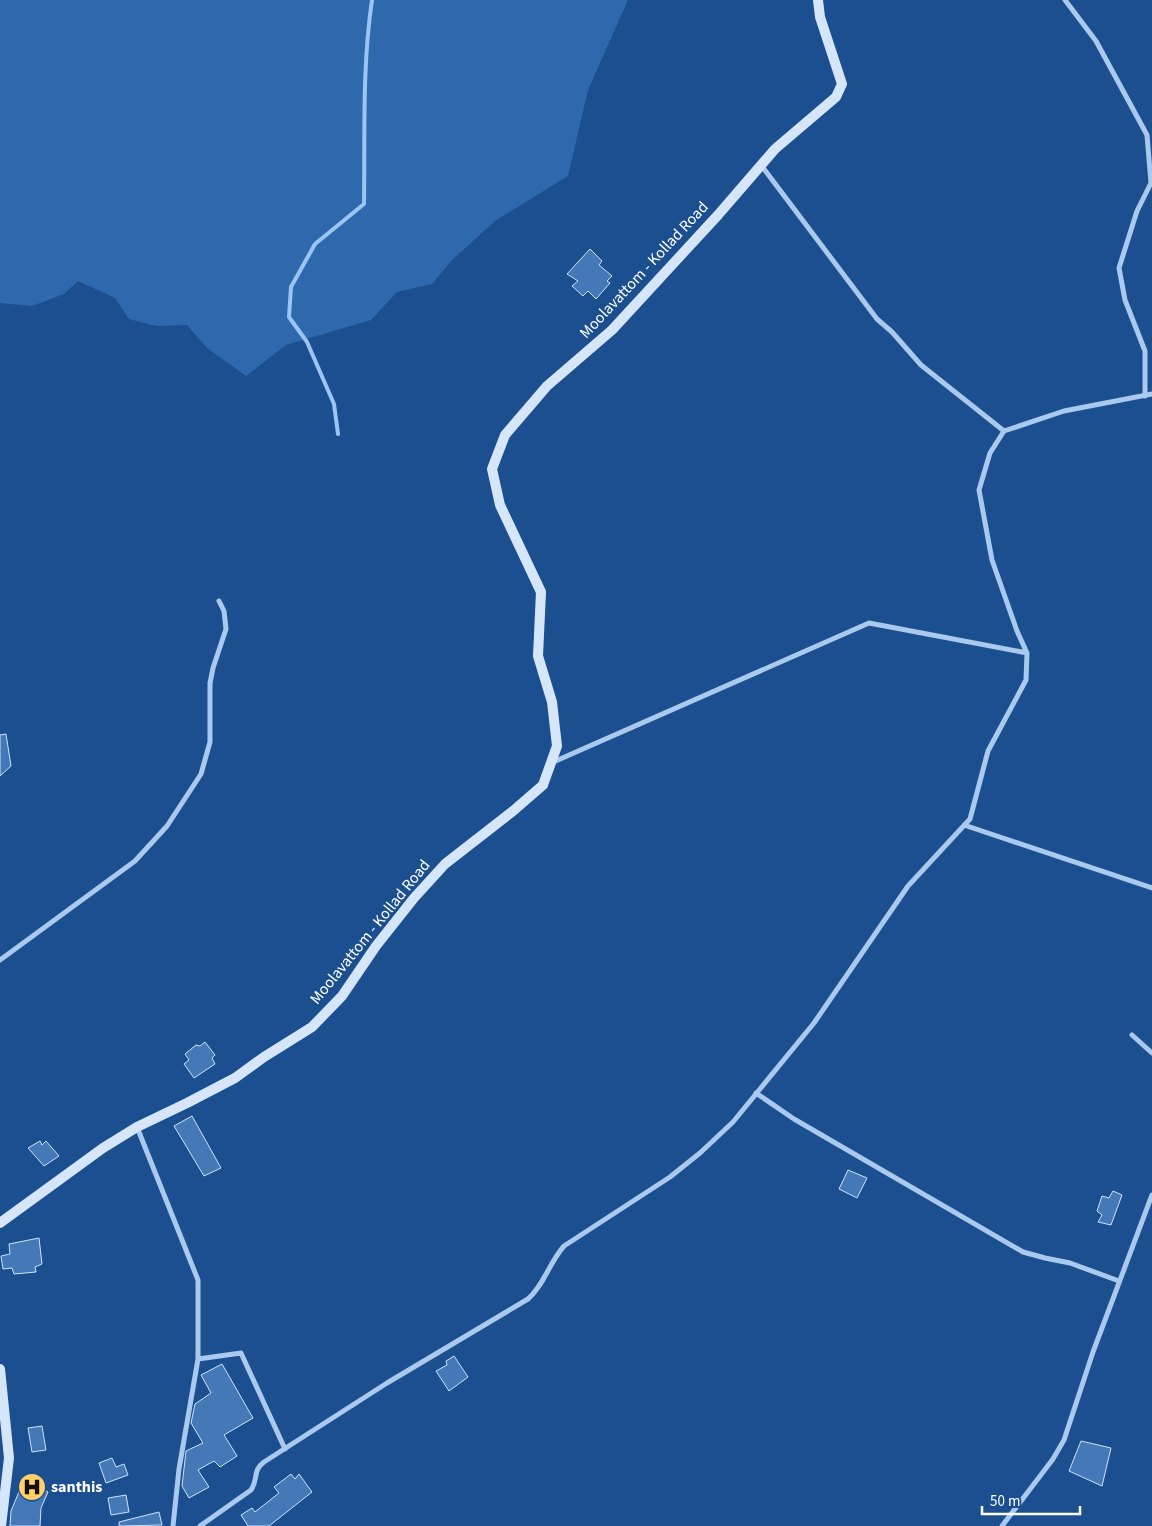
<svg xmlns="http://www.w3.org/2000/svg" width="1152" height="1526" font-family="'Source Sans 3',sans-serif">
  <rect width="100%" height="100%" fill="#1b4f8f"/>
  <path fill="#2e69ad" d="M 0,0 L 628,0 L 588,90 L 568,176 L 495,221 L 452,260 L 432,284 L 397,292 L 371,320 L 286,345 L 246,376 L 207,348 L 187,325 L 156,326 L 129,319 L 115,298 L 78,281 L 64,294 L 32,306 L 0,303 Z"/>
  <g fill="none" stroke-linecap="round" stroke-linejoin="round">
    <path stroke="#9cc4f0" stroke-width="4" d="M 338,434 L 334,404 L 307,342 L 289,317 L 291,287 L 315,244 L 364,204 C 365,136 362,67 372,0"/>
  </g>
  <path fill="#4478b7" stroke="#cfe3fa" d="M 590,249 L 602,261 L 599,265 L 612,276 L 607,281 L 610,283 L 596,299 L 588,291 L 583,296 L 572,286 L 578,281 L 567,274 Z
    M 6,734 L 11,766 L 0,776 L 0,735 Z
    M 205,1042 L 215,1055 L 212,1058 L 215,1064 L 194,1078 L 184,1064 L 189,1060 L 185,1054 L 196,1045 L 200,1046 Z
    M 192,1116 L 221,1168 L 204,1176 L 174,1126 Z
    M 40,1141 L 42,1145 L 46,1141 L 59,1156 L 44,1166 L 28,1148 Z
    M 848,1170 L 867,1178 L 857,1198 L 839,1189 Z
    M 1113,1191 L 1122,1195 L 1111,1225 L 1098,1222 L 1102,1215 L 1097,1211 L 1102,1196 L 1109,1198 Z
    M 39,1238 L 42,1264 L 35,1267 L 36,1272 L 14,1274 L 12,1268 L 3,1269 L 1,1256 L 10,1254 L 9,1244 Z
    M 454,1356 L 468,1377 L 449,1391 L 436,1371 L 447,1365 L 446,1361 Z
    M 222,1364 L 253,1418 L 224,1435 L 237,1456 L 220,1467 L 214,1461 L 198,1470 L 209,1487 L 189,1498 L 182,1486 L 186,1451 L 203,1443 L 191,1423 L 195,1404 L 211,1393 L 201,1375 Z
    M 42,1426 L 46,1450 L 32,1452 L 28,1428 Z
    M 1081,1441 L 1111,1448 L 1102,1486 L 1069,1471 Z
    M 112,1458 L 116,1467 L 124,1464 L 128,1475 L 106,1483 L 99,1463 Z
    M 291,1474 L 295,1479 L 299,1474 L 312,1492 L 269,1526 L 248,1526 L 241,1515 L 252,1508 L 255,1512 L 279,1493 L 274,1487 Z
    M 23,1482 L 48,1492 L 41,1508 L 40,1526 L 10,1526 L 11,1511 Z
    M 126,1495 L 129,1512 L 111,1515 L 108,1498 Z
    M 159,1512 L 162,1525 L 119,1526 L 119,1522 Z"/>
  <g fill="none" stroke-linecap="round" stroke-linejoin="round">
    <path stroke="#a9c9ee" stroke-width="5" d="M 1065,0 L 1096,41 L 1147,135 L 1151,183 L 1137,211 L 1119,268 L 1125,300 L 1145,351 L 1145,396
      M 761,165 L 877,319 L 892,332 L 921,365 L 1004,431
      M 551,763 L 869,623 L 1027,653
      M 964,825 L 1152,888
      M 0,960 L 135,861 L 167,826 L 201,774 L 210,742 L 210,683 L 213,668 L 226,629 L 224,611 L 219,601
      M 1132,1035 L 1152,1053
      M 756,1093 L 794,1119 L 1023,1252 L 1045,1258 L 1070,1263 L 1119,1281
      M 137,1127 L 198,1280 L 198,1359 L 179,1469 L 173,1526
      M 198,1359 L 241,1353 L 285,1449
      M 200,1526 L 251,1490 C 259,1478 252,1471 264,1462 L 387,1383 L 528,1299 C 544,1285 549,1263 564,1246 L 670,1177 L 700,1153 L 733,1122 L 814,1023 L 908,886 L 970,819 L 988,751 L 1026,680 L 1027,653 L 1017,631 L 992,560 L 979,490 L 990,453 L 1004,431 L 1064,411 L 1152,394
      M 1002,1526 L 1053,1459 L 1064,1440 L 1093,1352 L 1152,1195"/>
    <path stroke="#d6e6fa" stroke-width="10" d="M 0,1223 L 103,1148 L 137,1127 L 187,1103 L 235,1078 L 264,1057 L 312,1027 L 342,996 L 376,946 L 414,898 L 445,864 L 513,811 L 543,785 L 557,746 L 552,702 L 538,656 L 541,592 L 500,505 L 492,469 L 505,435 L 547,386 L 612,330 L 718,215 L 775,149 L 836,97 L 842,84 L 820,17 L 818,0
      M 0,1369 L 9,1458 L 1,1526"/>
  </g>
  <defs>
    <g id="hospital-disc" transform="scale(1.4375)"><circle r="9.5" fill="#ffd166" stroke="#1b4f8f"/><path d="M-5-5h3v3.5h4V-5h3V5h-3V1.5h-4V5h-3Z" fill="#111"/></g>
  </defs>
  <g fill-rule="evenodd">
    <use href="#hospital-disc" x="32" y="1487"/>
  </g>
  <g text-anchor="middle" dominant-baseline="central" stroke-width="4" stroke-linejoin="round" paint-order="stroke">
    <g font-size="16" fill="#fff" stroke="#1b4f8f">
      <text transform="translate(644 270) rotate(-47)">Moolavattom - Kollad Road</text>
      <text transform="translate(370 932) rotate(-51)">Moolavattom - Kollad Road</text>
    </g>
    <g font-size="16" font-weight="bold" fill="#fff" stroke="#1b4f8f" text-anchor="start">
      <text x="51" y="1487">santhis</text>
    </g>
  </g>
  <path d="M982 1506v8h98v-8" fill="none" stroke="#ffffff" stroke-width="2.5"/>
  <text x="990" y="1506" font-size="15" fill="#ffffff" stroke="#1b4f8f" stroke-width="4" paint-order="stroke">50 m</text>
</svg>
